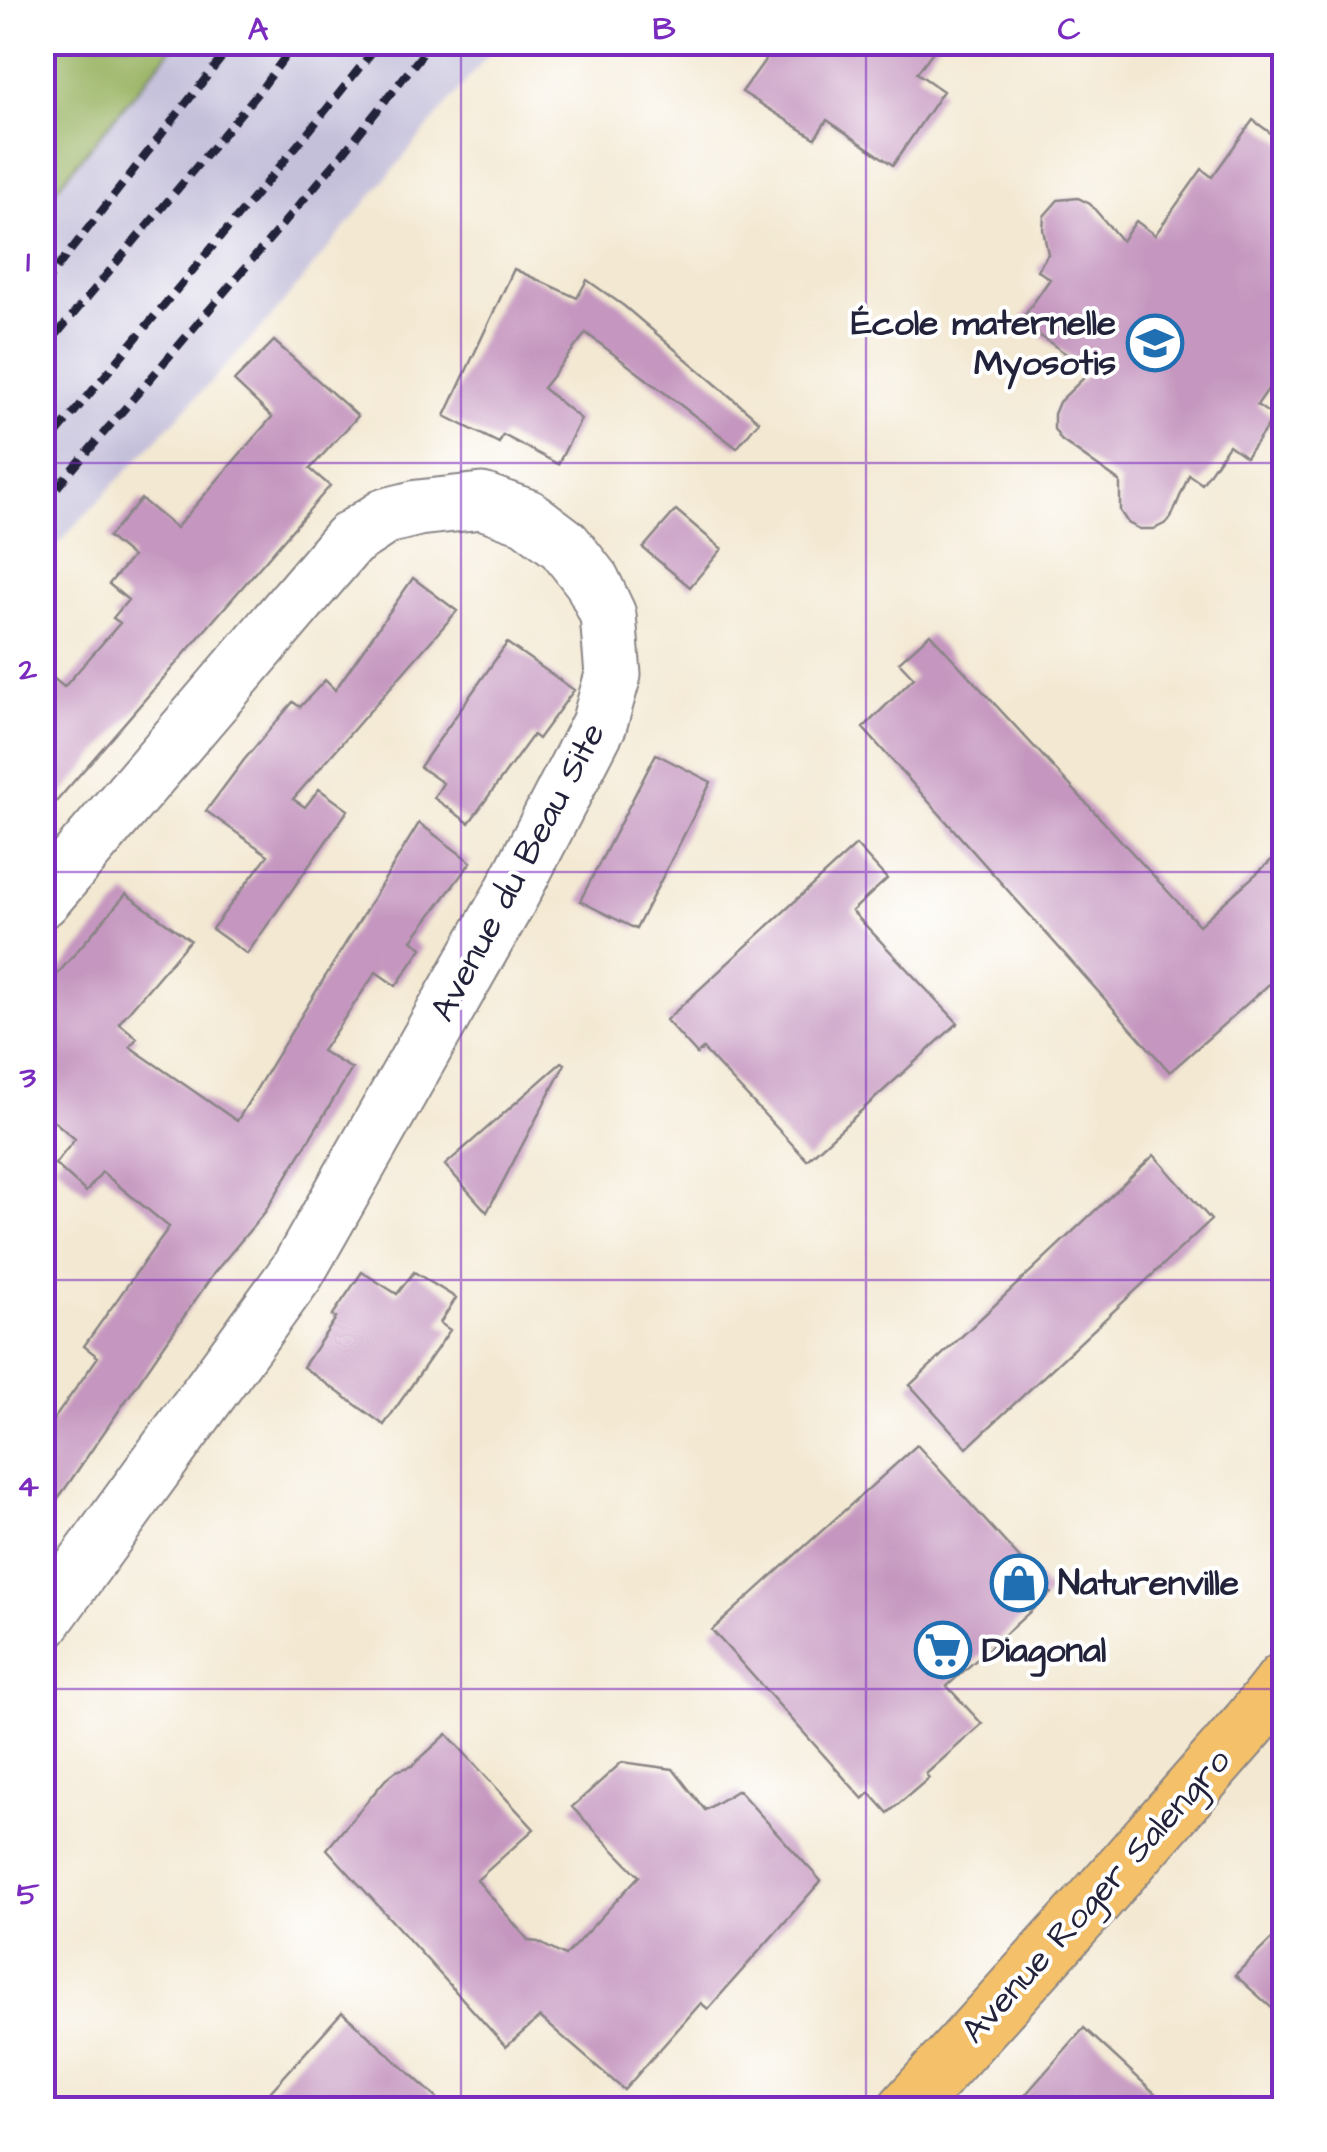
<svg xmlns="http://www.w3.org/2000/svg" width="1327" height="2152" font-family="'Architects Daughter',sans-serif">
  <rect width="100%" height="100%" fill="#fff"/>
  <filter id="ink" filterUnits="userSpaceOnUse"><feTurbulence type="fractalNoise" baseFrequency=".01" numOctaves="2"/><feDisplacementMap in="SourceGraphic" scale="20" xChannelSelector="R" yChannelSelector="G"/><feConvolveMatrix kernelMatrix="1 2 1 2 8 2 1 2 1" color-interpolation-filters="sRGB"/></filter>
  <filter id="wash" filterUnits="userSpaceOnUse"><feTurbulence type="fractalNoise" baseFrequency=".0048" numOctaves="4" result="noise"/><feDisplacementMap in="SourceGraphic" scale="40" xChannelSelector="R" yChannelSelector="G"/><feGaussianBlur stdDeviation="2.25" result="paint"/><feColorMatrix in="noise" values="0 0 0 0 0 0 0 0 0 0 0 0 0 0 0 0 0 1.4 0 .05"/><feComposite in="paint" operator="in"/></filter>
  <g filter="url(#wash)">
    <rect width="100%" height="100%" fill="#f3e8d1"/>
    <path fill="#c5c0da" d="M 176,43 L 498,43 L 269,320 L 43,560 L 43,204 Z"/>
    <path fill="#9cb667" stroke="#5f6c51" stroke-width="2.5" d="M 43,42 L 176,43 L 43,204 L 42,43 Z"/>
    <g id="blocks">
      <path fill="#c596bf" d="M 778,42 L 940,42 L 917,73 L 943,91 L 893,165 L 827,120 L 815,138 L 742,92 Z
        M 1253,120 L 1284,143 L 1284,366 L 1257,405 L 1274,417 L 1246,457 L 1229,445 L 1202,484 L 1189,475 L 1171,518 L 1166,523 L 1154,529 L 1140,529 L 1128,523 L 1120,511 L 1120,482 L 1061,440 L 1054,429 L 1054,414 L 1059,402 L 1091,371 L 1020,322 L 1050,279 L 1037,270 L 1048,254 L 1043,229 L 1044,216 L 1058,200 L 1078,198 L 1090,204 L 1122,241 L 1136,221 L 1155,235 L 1202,169 L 1212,177 Z
        M 514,269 L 577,298 L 587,280 L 624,306 L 759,421 L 737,448 L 586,333 L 543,388 L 581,419 L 558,464 L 503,435 L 499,443 L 445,416 Z
        M 274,341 L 358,416 L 310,469 L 330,486 L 42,818 L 42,669 L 64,687 L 120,623 L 113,618 L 128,600 L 109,584 L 132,557 L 108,537 L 141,499 L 176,528 L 272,417 L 234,381 Z
        M 676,510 L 722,549 L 690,587 L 643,548 Z
        M 413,578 L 457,611 L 293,799 L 305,807 L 319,789 L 348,810 L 247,954 L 212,929 L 268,855 L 206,811 L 244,760 L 293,702 L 300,707 L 325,680 L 335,690 Z
        M 930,634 L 1199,925 L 1284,849 L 1284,971 L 1170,1072 L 863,728 L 914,678 L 899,662 Z
        M 507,643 L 574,690 L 538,739 L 533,735 L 469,823 L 434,798 L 443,783 L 420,767 Z
        M 656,754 L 711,782 L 636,929 L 580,901 Z
        M 419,823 L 471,862 L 412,940 L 422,948 L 396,986 L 376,972 L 322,1051 L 352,1069 L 265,1212 L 214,1273 L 42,1522 L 42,1436 L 98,1357 L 84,1346 L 169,1227 L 102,1172 L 86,1192 L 55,1164 L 75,1139 L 42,1111 L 42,992 L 126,894 L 190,940 L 119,1023 L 137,1038 L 130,1047 L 237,1121 Z
        M 856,845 L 887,879 L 852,911 L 958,1023 L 807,1160 L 703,1049 L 697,1054 L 666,1020 Z
        M 562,1062 L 565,1064 L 487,1212 L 445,1165 Z
        M 1154,1155 L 1211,1220 L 967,1448 L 910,1385 Z
        M 362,1272 L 397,1294 L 414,1272 L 456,1298 L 440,1323 L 450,1330 L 384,1425 L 303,1367 L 336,1318 L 332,1316 Z
        M 917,1445 L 1051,1593 L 947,1686 L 982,1724 L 926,1774 L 929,1778 L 888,1813 L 870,1793 L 863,1799 L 712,1630 Z
        M 447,1734 L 534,1829 L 477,1880 L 529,1941 L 538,1942 L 565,1956 L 639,1876 L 572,1807 L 622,1762 L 673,1769 L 705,1810 L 738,1790 L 821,1881 L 708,2009 L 701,2003 L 624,2090 L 540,2017 L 506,2047 L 327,1849 L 386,1779 L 396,1771 L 412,1766 Z
        M 1284,1927 L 1284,2019 L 1235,1975 Z
        M 342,2012 L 450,2110 L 254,2110 Z
        M 1084,2028 L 1173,2110 L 1012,2110 Z"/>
    </g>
  </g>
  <g filter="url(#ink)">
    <use href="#blocks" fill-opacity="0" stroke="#8a8586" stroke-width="2.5"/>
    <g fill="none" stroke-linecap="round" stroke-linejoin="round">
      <g stroke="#8a8586" stroke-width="59">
        <path id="minor" d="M 42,900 L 349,540 L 386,516 L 418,508 L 482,501 L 527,517 L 564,545 L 592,581 L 608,615 L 613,675 L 599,724 L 511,895 L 297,1272 L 42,1623"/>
      </g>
      <g stroke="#8a8586" stroke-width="59">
        <path id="major" d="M 905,2110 L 1087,1909 L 1250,1723 L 1284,1680"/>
      </g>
      <use href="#minor" stroke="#fff" stroke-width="55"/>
      <use href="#major" stroke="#f4c16b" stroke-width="55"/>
      <path stroke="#22223b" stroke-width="8" stroke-dasharray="15 8" stroke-linecap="butt" d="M 42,287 L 234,42
        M 42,352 L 261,89 L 296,42
        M 42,451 L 310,130 L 380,42
        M 42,505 L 341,156 L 432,42"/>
    </g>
  </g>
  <path fill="none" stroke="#7b2cbf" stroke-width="2.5" stroke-opacity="0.55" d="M 461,42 L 461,2110M 866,42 L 866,2110M 42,463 L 1284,463M 42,872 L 1284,872M 42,1280 L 1284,1280M 42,1689 L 1284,1689"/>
  <defs>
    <g id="school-ring" transform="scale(2.875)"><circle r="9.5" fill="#fff" stroke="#1f6fb2" stroke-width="1.5"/><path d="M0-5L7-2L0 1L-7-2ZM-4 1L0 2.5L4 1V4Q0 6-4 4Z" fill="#1f6fb2"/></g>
    <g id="shop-ring" transform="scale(2.875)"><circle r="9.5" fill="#fff" stroke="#1f6fb2" stroke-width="1.5"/><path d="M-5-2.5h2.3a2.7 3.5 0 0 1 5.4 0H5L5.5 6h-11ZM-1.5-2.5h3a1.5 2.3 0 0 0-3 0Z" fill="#1f6fb2"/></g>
    <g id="supermarket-ring" transform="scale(2.875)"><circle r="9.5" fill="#fff" stroke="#1f6fb2" stroke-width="1.5"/><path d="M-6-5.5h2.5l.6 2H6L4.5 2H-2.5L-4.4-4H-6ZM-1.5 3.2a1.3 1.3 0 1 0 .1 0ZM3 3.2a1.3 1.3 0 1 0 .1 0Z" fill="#1f6fb2"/></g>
  </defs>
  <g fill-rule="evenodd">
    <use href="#school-ring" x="1155" y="343"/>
    <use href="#shop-ring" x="1019" y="1583"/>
    <use href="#supermarket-ring" x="943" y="1650"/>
  </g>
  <g text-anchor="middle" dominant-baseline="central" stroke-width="8" stroke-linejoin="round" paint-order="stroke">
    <g font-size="35" font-weight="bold" fill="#22223b" stroke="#fff" text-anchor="start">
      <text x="1116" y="323" text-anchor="end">École maternelle<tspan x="1116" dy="40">Myosotis</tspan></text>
      <text x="1058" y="1583">Naturenville</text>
      <text x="982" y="1650">Diagonal</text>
    </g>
    <g font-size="35" fill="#22223b" stroke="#fff">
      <text transform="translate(518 872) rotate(-62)">Avenue du Beau Site</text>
      <text transform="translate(1096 1896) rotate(-48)">Avenue Roger Salengro</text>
    </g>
  </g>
  <rect width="1327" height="2152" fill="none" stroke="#fff" stroke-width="110"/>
  <rect x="55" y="55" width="1217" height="2042" fill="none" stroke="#7b2cbf" stroke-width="4"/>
  <g font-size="32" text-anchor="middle" font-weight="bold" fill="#7b2cbf">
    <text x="258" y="39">A</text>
    <text x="664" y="39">B</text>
    <text x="1069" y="39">C</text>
    <text x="28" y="271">1</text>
    <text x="28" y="679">2</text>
    <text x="28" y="1087">3</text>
    <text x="28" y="1496">4</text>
    <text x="28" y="1904">5</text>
  </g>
</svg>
